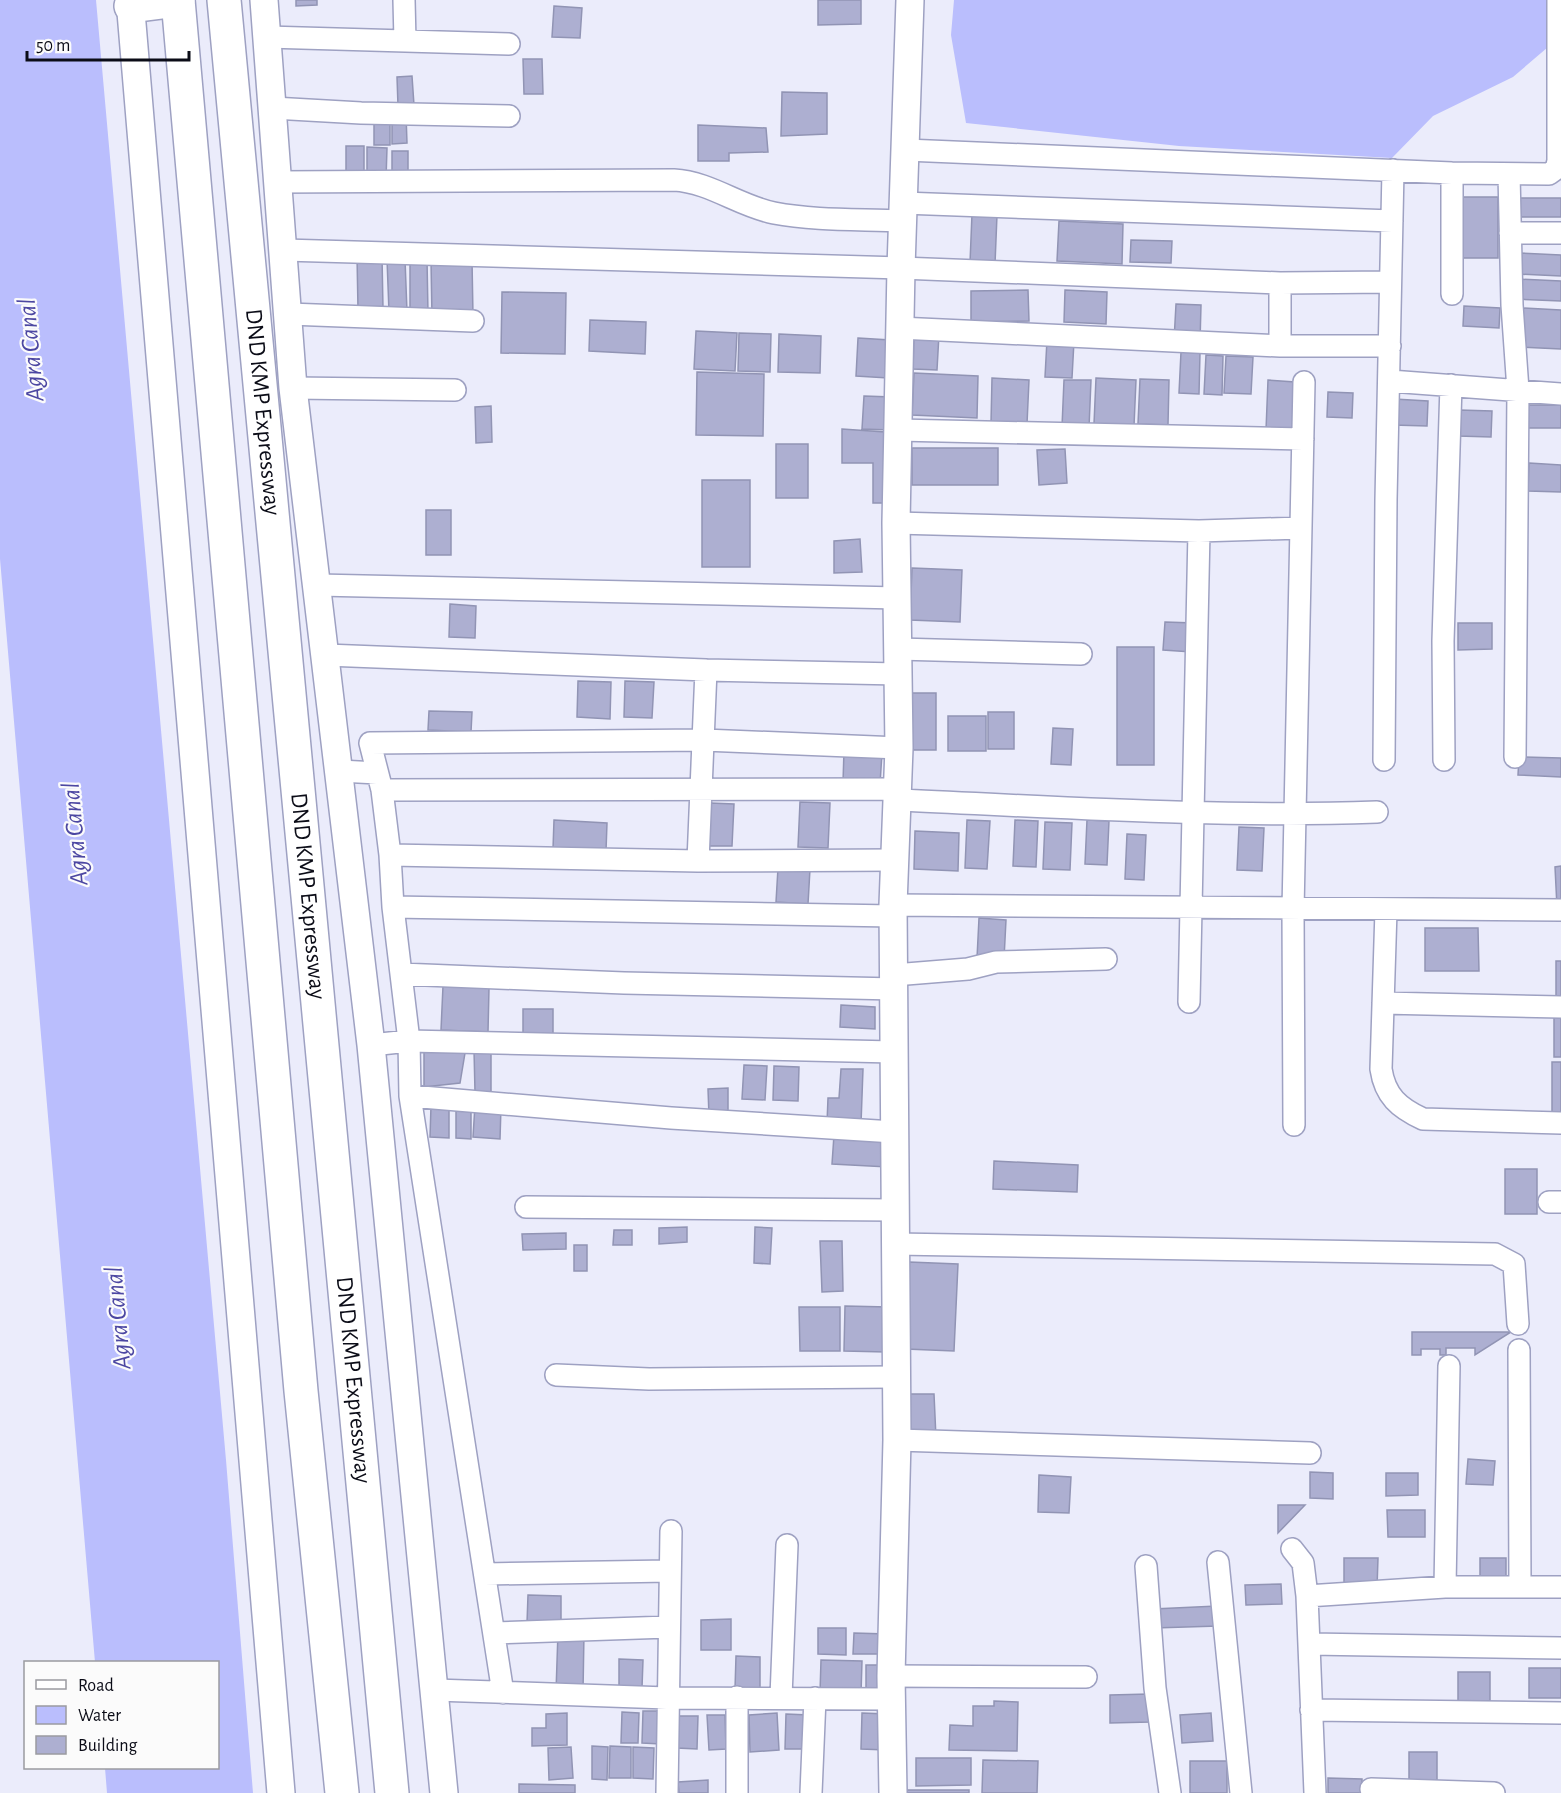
<svg xmlns="http://www.w3.org/2000/svg" width="1561" height="1793" font-family="'Alegreya Sans',sans-serif">
  <rect width="100%" height="100%" fill="#ebecfb"/>
  <path fill="#babefd" d="M 0,0 L 96,0 L 226,1460 L 253,1793 L 107,1793 L 105,1768 L 218,1768 L 218,1662 L 95,1662 L 0,559 Z
    M 954,0 L 1550,0 L 1561,36 L 1513,77 L 1433,116 L 1392,158 L 1179,146 L 966,123 L 951,35 Z"/>
  <path fill="#adafd1" stroke="#9194b4" stroke-width="1.5" d="M 296,0 L 317,0 L 317,5 L 296,6 Z
    M 818,0 L 861,0 L 861,24 L 818,25 Z
    M 554,6 L 582,8 L 580,38 L 552,37 Z
    M 523,59 L 542,59 L 543,94 L 524,94 Z
    M 412,76 L 414,105 L 398,106 L 397,77 Z
    M 782,92 L 827,93 L 827,134 L 781,136 Z
    M 374,114 L 390,114 L 390,145 L 374,145 Z
    M 406,114 L 407,143 L 392,144 L 392,115 Z
    M 698,125 L 766,128 L 768,152 L 729,153 L 729,161 L 698,161 Z
    M 346,146 L 364,146 L 364,176 L 346,176 Z
    M 367,147 L 387,148 L 386,179 L 367,179 Z
    M 392,151 L 408,151 L 408,180 L 392,180 Z
    M 1459,197 L 1498,197 L 1498,258 L 1459,258 Z
    M 1520,198 L 1561,198 L 1561,217 L 1520,217 Z
    M 972,214 L 997,215 L 995,264 L 970,263 Z
    M 1059,221 L 1123,224 L 1122,264 L 1057,261 Z
    M 1131,240 L 1172,241 L 1171,263 L 1130,262 Z
    M 1518,253 L 1561,255 L 1561,276 L 1517,274 Z
    M 357,256 L 382,256 L 383,308 L 358,309 Z
    M 387,259 L 405,259 L 407,312 L 389,312 Z
    M 410,259 L 427,259 L 428,313 L 410,313 Z
    M 472,260 L 473,316 L 432,317 L 431,261 Z
    M 1516,279 L 1561,281 L 1561,301 L 1515,299 Z
    M 1028,290 L 1029,321 L 971,322 L 971,291 Z
    M 1065,290 L 1107,292 L 1106,324 L 1064,322 Z
    M 502,292 L 566,293 L 565,354 L 501,353 Z
    M 1176,304 L 1201,305 L 1200,342 L 1174,341 Z
    M 1464,306 L 1500,308 L 1499,328 L 1463,326 Z
    M 1523,308 L 1561,310 L 1561,349 L 1521,347 Z
    M 590,320 L 646,322 L 645,354 L 589,351 Z
    M 696,331 L 737,333 L 735,371 L 694,369 Z
    M 914,332 L 939,334 L 937,370 L 913,369 Z
    M 739,333 L 771,334 L 770,372 L 738,371 Z
    M 779,334 L 821,336 L 820,373 L 778,372 Z
    M 858,338 L 890,340 L 888,378 L 856,376 Z
    M 1047,340 L 1074,341 L 1072,378 L 1045,377 Z
    M 1181,352 L 1200,353 L 1199,394 L 1179,393 Z
    M 1206,355 L 1223,356 L 1222,395 L 1204,394 Z
    M 1226,356 L 1253,357 L 1251,394 L 1224,393 Z
    M 697,372 L 764,374 L 763,436 L 696,435 Z
    M 914,373 L 978,376 L 977,418 L 912,415 Z
    M 992,378 L 1029,380 L 1027,424 L 991,423 Z
    M 1096,378 L 1136,380 L 1134,426 L 1094,424 Z
    M 1140,379 L 1169,380 L 1168,425 L 1138,424 Z
    M 1064,380 L 1091,380 L 1089,428 L 1062,427 Z
    M 1268,380 L 1295,382 L 1293,431 L 1266,430 Z
    M 1328,392 L 1353,393 L 1352,418 L 1327,417 Z
    M 864,396 L 892,397 L 891,430 L 862,429 Z
    M 1394,399 L 1428,401 L 1427,426 L 1393,425 Z
    M 1523,405 L 1561,405 L 1561,428 L 1523,428 Z
    M 491,406 L 492,442 L 476,443 L 475,407 Z
    M 1459,410 L 1492,411 L 1491,437 L 1458,436 Z
    M 842,429 L 885,432 L 886,503 L 873,503 L 873,463 L 842,463 Z
    M 776,444 L 808,444 L 808,498 L 776,498 Z
    M 912,448 L 998,448 L 998,485 L 912,485 Z
    M 1065,449 L 1067,483 L 1039,485 L 1037,450 Z
    M 1529,463 L 1561,465 L 1561,492 L 1528,491 Z
    M 702,480 L 750,480 L 750,567 L 702,567 Z
    M 426,510 L 451,510 L 451,555 L 426,555 Z
    M 860,539 L 862,572 L 834,573 L 834,541 Z
    M 912,568 L 962,570 L 960,622 L 910,620 Z
    M 450,604 L 476,606 L 475,638 L 449,637 Z
    M 1165,622 L 1194,623 L 1192,652 L 1163,650 Z
    M 1458,623 L 1492,623 L 1492,649 L 1458,650 Z
    M 1117,647 L 1154,647 L 1154,765 L 1117,765 Z
    M 578,681 L 611,682 L 610,719 L 577,717 Z
    M 625,681 L 654,682 L 652,718 L 624,717 Z
    M 908,693 L 936,693 L 936,750 L 908,750 Z
    M 429,711 L 472,712 L 471,732 L 428,730 Z
    M 988,712 L 1014,712 L 1014,749 L 988,749 Z
    M 948,716 L 986,716 L 986,751 L 948,751 Z
    M 1053,728 L 1073,729 L 1071,765 L 1051,764 Z
    M 844,751 L 882,753 L 880,784 L 843,782 Z
    M 1519,757 L 1561,758 L 1561,777 L 1518,775 Z
    M 800,802 L 830,803 L 828,848 L 798,847 Z
    M 710,803 L 734,804 L 732,846 L 708,846 Z
    M 554,820 L 607,823 L 606,851 L 553,849 Z
    M 967,820 L 990,821 L 987,869 L 965,868 Z
    M 1015,820 L 1038,821 L 1036,867 L 1013,866 Z
    M 1087,820 L 1109,821 L 1107,865 L 1085,864 Z
    M 1045,822 L 1072,823 L 1070,870 L 1043,869 Z
    M 1239,827 L 1264,828 L 1262,871 L 1237,870 Z
    M 915,831 L 959,833 L 958,871 L 914,869 Z
    M 1127,834 L 1146,835 L 1144,880 L 1125,879 Z
    M 1561,866 L 1561,907 L 1557,907 L 1555,867 Z
    M 778,868 L 810,869 L 808,904 L 776,902 Z
    M 979,918 L 1006,920 L 1004,959 L 977,958 Z
    M 1425,928 L 1478,928 L 1479,971 L 1425,971 Z
    M 1556,961 L 1561,961 L 1561,998 L 1556,998 Z
    M 443,986 L 489,988 L 488,1032 L 441,1030 Z
    M 841,1005 L 875,1007 L 875,1029 L 840,1027 Z
    M 523,1009 L 553,1009 L 553,1039 L 523,1039 Z
    M 1554,1011 L 1561,1011 L 1561,1057 L 1554,1057 Z
    M 424,1046 L 466,1047 L 460,1083 L 424,1087 Z
    M 474,1050 L 491,1051 L 491,1093 L 475,1092 Z
    M 1552,1062 L 1561,1062 L 1561,1116 L 1552,1116 Z
    M 744,1065 L 767,1066 L 765,1100 L 742,1099 Z
    M 774,1066 L 799,1067 L 798,1101 L 773,1100 Z
    M 841,1069 L 863,1069 L 861,1124 L 827,1123 L 828,1098 L 839,1098 Z
    M 728,1088 L 728,1116 L 709,1116 L 708,1089 Z
    M 475,1105 L 501,1107 L 500,1139 L 473,1137 Z
    M 431,1106 L 449,1106 L 449,1138 L 430,1137 Z
    M 456,1109 L 471,1109 L 471,1139 L 456,1138 Z
    M 834,1135 L 889,1138 L 888,1167 L 832,1164 Z
    M 994,1161 L 1078,1165 L 1077,1192 L 993,1189 Z
    M 1505,1169 L 1537,1169 L 1537,1214 L 1505,1214 Z
    M 687,1227 L 687,1242 L 659,1244 L 659,1228 Z
    M 755,1227 L 772,1228 L 770,1264 L 754,1263 Z
    M 614,1230 L 632,1230 L 632,1245 L 613,1245 Z
    M 566,1233 L 566,1249 L 523,1250 L 522,1234 Z
    M 820,1241 L 842,1241 L 843,1291 L 822,1292 Z
    M 574,1245 L 587,1245 L 587,1271 L 574,1271 Z
    M 909,1262 L 958,1264 L 954,1351 L 906,1349 Z
    M 845,1306 L 888,1307 L 886,1352 L 844,1351 Z
    M 799,1307 L 840,1307 L 840,1351 L 800,1351 Z
    M 1412,1332 L 1511,1332 L 1475,1355 L 1475,1348 L 1446,1348 L 1446,1355 L 1440,1355 L 1440,1349 L 1421,1349 L 1421,1355 L 1412,1355 Z
    M 905,1394 L 934,1394 L 936,1438 L 906,1440 Z
    M 1468,1459 L 1495,1461 L 1493,1485 L 1466,1484 Z
    M 1310,1472 L 1333,1473 L 1333,1499 L 1310,1498 Z
    M 1386,1473 L 1418,1473 L 1418,1495 L 1386,1496 Z
    M 1039,1475 L 1071,1477 L 1069,1513 L 1038,1512 Z
    M 1278,1505 L 1305,1505 L 1278,1533 Z
    M 1387,1510 L 1425,1510 L 1425,1537 L 1388,1537 Z
    M 1344,1558 L 1378,1558 L 1377,1588 L 1344,1588 Z
    M 1480,1558 L 1506,1558 L 1506,1587 L 1480,1587 Z
    M 1281,1584 L 1282,1604 L 1246,1605 L 1245,1585 Z
    M 528,1595 L 561,1596 L 561,1623 L 527,1623 Z
    M 1217,1606 L 1218,1626 L 1154,1628 L 1153,1609 Z
    M 731,1619 L 731,1650 L 701,1650 L 701,1620 Z
    M 818,1628 L 846,1628 L 846,1655 L 818,1654 Z
    M 558,1632 L 584,1633 L 583,1692 L 556,1692 Z
    M 854,1633 L 887,1634 L 887,1654 L 853,1654 Z
    M 736,1656 L 760,1657 L 760,1690 L 735,1689 Z
    M 619,1659 L 643,1660 L 642,1688 L 619,1688 Z
    M 821,1660 L 862,1661 L 861,1694 L 820,1693 Z
    M 866,1665 L 884,1665 L 883,1688 L 866,1688 Z
    M 1529,1668 L 1561,1668 L 1561,1698 L 1529,1698 Z
    M 1458,1672 L 1490,1672 L 1490,1701 L 1458,1701 Z
    M 1149,1694 L 1150,1722 L 1110,1723 L 1110,1695 Z
    M 994,1701 L 1018,1702 L 1017,1751 L 949,1750 L 950,1725 L 973,1726 L 973,1706 L 994,1706 Z
    M 643,1711 L 662,1711 L 661,1744 L 642,1743 Z
    M 622,1712 L 639,1713 L 638,1743 L 621,1743 Z
    M 567,1713 L 567,1745 L 532,1746 L 532,1728 L 546,1728 L 546,1714 Z
    M 777,1713 L 779,1750 L 750,1752 L 749,1715 Z
    M 862,1713 L 887,1714 L 886,1750 L 861,1749 Z
    M 1211,1713 L 1213,1741 L 1182,1743 L 1180,1715 Z
    M 786,1714 L 809,1715 L 808,1749 L 785,1749 Z
    M 707,1715 L 725,1715 L 726,1749 L 709,1750 Z
    M 677,1716 L 698,1716 L 697,1749 L 677,1748 Z
    M 592,1746 L 608,1747 L 607,1780 L 592,1779 Z
    M 610,1746 L 631,1747 L 631,1778 L 609,1778 Z
    M 571,1747 L 573,1778 L 549,1780 L 548,1748 Z
    M 633,1747 L 654,1748 L 653,1779 L 633,1778 Z
    M 1409,1752 L 1437,1752 L 1437,1790 L 1409,1790 Z
    M 916,1758 L 971,1758 L 971,1785 L 916,1786 Z
    M 983,1760 L 1038,1761 L 1037,1793 L 982,1793 Z
    M 1190,1761 L 1227,1761 L 1227,1793 L 1190,1793 Z
    M 1328,1778 L 1362,1779 L 1362,1793 L 1328,1793 Z
    M 708,1780 L 708,1793 L 679,1793 L 678,1782 Z
    M 519,1784 L 575,1785 L 575,1793 L 519,1793 Z
    M 902,1790 L 969,1790 L 969,1793 L 902,1793 Z"/>
  <g fill="none" stroke-linecap="round" stroke-linejoin="round">
    <g stroke="#9ea1c2" stroke-width="24">
      <path id="minor" d="M 404,0 L 405,41
        M 267,37 L 509,44
        M 273,108 L 361,113 L 509,116
        M 906,150 L 1452,173 L 1549,174 L 1556,169 L 1558,161 L 1558,0
        M 1509,174 L 1512,305 L 1518,390 L 1515,757
        M 279,182 L 674,180 C 710,182 739,206 774,213 C 815,221 861,219 902,221
        M 903,203 L 1392,221
        M 1510,233 L 1561,233
        M 284,250 L 901,268 L 1280,283 L 1390,282
        M 1280,283 L 1280,346
        M 1452,294 L 1452,173
        M 289,314 L 473,321
        M 899,328 L 1280,346 L 1390,346
        M 1390,381 L 1561,394
        M 293,388 L 455,390
        M 898,430 L 1303,439
        M 896,523 L 1199,531 L 1300,528
        M 318,585 L 898,598
        M 898,649 L 1081,654
        M 326,655 L 706,670 L 899,674
        M 1384,760 L 1386,500 L 1393,170
        M 1444,760 L 1443,641 L 1451,385
        M 340,771 L 377,773
        M 382,790 L 899,789
        M 898,800 C 1058,807 1217,818 1377,812
        M 390,855 L 698,861 L 895,860
        M 698,861 L 706,670
        M 893,905 L 1561,910
        M 393,907 L 893,916
        M 1386,910 L 1381,1069 C 1385,1096 1399,1108 1423,1119 L 1561,1123
        M 401,974 L 624,983 L 895,989
        M 894,975 L 968,969 L 996,962 L 1106,959
        M 1189,1002 L 1199,531
        M 1383,1003 L 1561,1007
        M 371,1045 L 409,1041 L 893,1052
        M 410,1096 L 671,1118 L 894,1132
        M 1294,1125 L 1293,910 L 1304,382
        M 1549,1202 L 1561,1202
        M 526,1207 L 894,1210
        M 895,1244 L 1495,1254 L 1514,1264 L 1518,1324
        M 1519,1350 L 1520,1587
        M 556,1375 L 649,1379 L 894,1377
        M 897,1440 L 1310,1453
        M 1292,1549 L 1303,1563 L 1307,1596 L 1315,1793
        M 1218,1562 L 1241,1793
        M 1146,1566 L 1155,1688 L 1170,1793
        M 485,1574 L 669,1571
        M 1445,1587 L 1449,1366
        M 1307,1596 L 1445,1587 L 1561,1587
        M 494,1633 L 668,1627
        M 1310,1644 L 1561,1648
        M 891,1676 L 1086,1677
        M 435,1690 L 667,1698 L 891,1699
        M 503,1693 L 410,1096 L 409,1041 L 393,907 L 390,855 L 382,790 L 370,743 L 704,740 L 899,748
        M 737,1697 L 737,1793
        M 781,1697 L 787,1545
        M 1311,1710 L 1561,1713
        M 1371,1789 L 1494,1793
        M 667,1793 L 671,1531
        M 811,1793 L 815,1698"/>
    </g>
    <g stroke="#9ea1c2" stroke-width="30">
      <path id="tertiary" d="M 130,0 L 281,1793
        M 264,0 L 293,388 L 371,1045 L 444,1793
        M 893,1793 L 891,1676 L 897,1440 L 893,905 L 899,748 L 896,523 L 901,268 L 910,0"/>
    </g>
    <g stroke="#9ea1c2" stroke-width="36">
      <g id="trunk">
        <path d="M 178,0 L 301,1391 L 342,1793"/>
        <path id="s1" d="M 224,0 L 392,1793"/>
      </g>
    </g>
    <g stroke="#9ea1c2" stroke-width="36">
      <path id="motorway" d="M 131,6 L 178,0"/>
    </g>
    <use href="#minor" stroke="#fff" stroke-width="21"/>
    <use href="#tertiary" stroke="#fff" stroke-width="27"/>
    <use href="#trunk" stroke="#fff" stroke-width="33"/>
    <use href="#motorway" stroke="#fff" stroke-width="33"/>
  </g>
  <g text-anchor="middle" dominant-baseline="central" stroke-width="4.5" stroke-linejoin="round" paint-order="stroke">
    <g font-size="24" fill="#0b0c17" stroke="#fbfbfb">
      <text stroke="none"><textPath href="#s1" startOffset="414">DND KMP Expressway</textPath></text>
      <text stroke="none"><textPath href="#s1" startOffset="900">DND KMP Expressway</textPath></text>
      <text stroke="none"><textPath href="#s1" startOffset="1386">DND KMP Expressway</textPath></text>
    </g>
    <g font-size="26" font-style="italic" fill="#4c47a2" stroke="#fbfbfb">
      <text transform="translate(31 350) rotate(-95)">Agra Canal</text>
      <text transform="translate(75 834) rotate(-95)">Agra Canal</text>
      <text transform="translate(118 1318) rotate(-95)">Agra Canal</text>
    </g>
  </g>
  <rect x="24" y="1661" width="195" height="108" fill="#fbfbfb" stroke="#9b9ba0" stroke-width="1.5"/>
  <rect x="36" y="1680" width="30" height="9" fill="#ffffff" stroke="#9b9ba0" stroke-width="1.5"/>
  <text x="78" y="1691" font-size="18" fill="#0b0c17">Road</text>
  <rect x="36" y="1706" width="30" height="18" fill="#babefd" stroke="#9b9ba0" stroke-width="1.5"/>
  <text x="78" y="1721" font-size="18" fill="#0b0c17">Water</text>
  <rect x="36" y="1736" width="30" height="18" fill="#adafd1" stroke="#9b9ba0" stroke-width="1.5"/>
  <text x="78" y="1751" font-size="18" fill="#0b0c17">Building</text>
  <path d="M27 51v9h162v-9" fill="none" stroke="#0b0c17" stroke-width="3"/>
  <text x="36" y="51" font-size="18" fill="#0b0c17" stroke="#fbfbfb" stroke-width="4.5" paint-order="stroke">50 m</text>
</svg>
